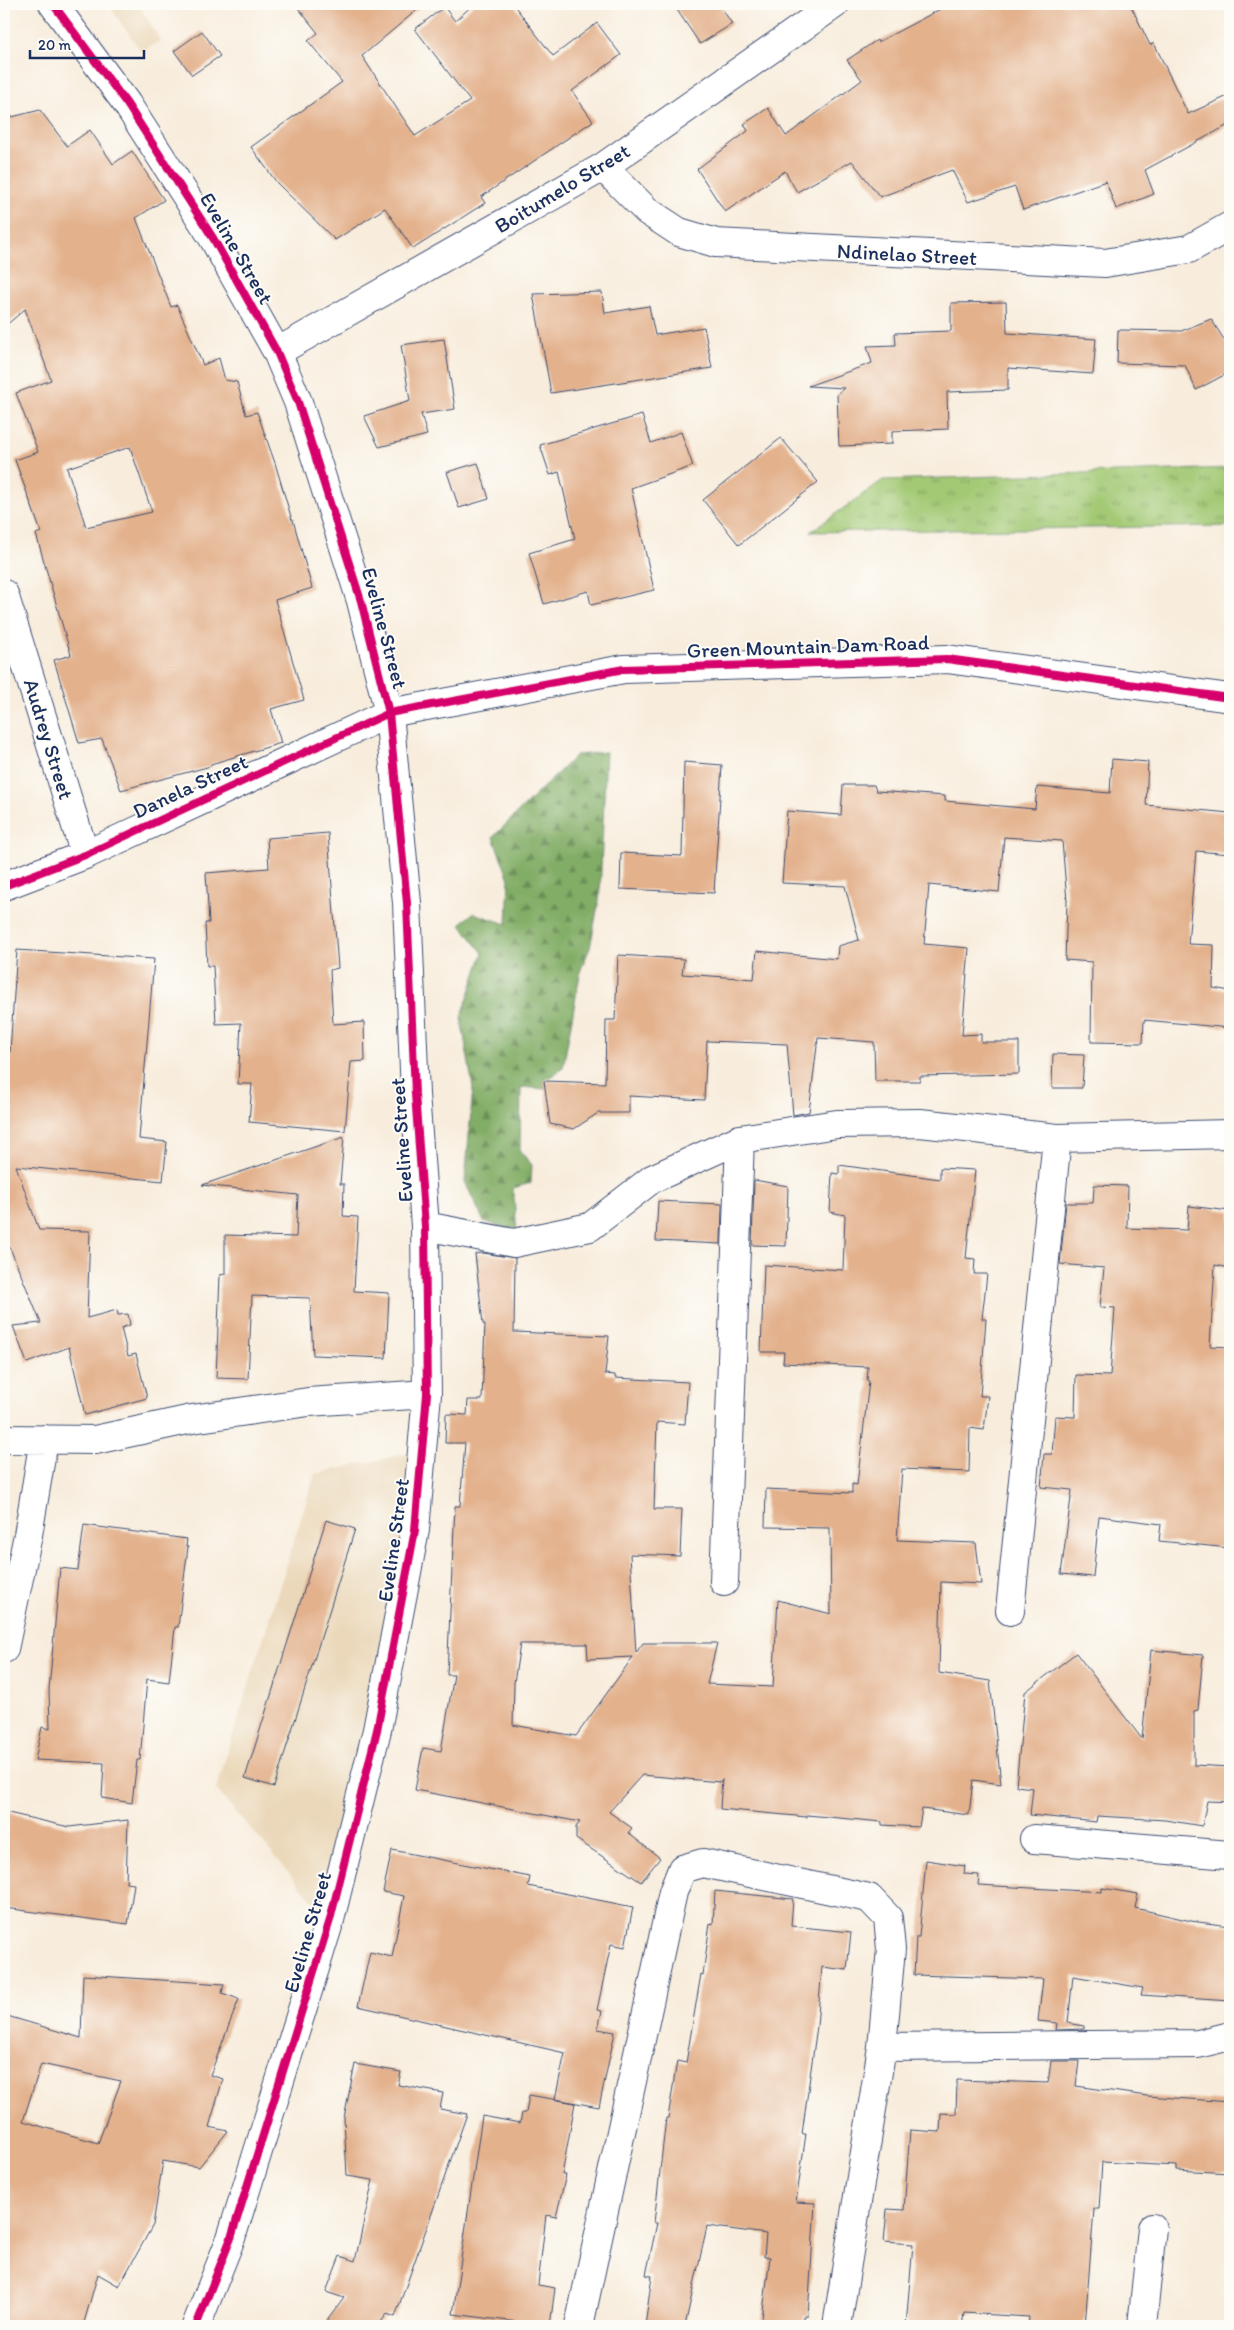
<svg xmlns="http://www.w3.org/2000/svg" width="1234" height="2330" font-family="Itim,sans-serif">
  <defs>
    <pattern id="grass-tufts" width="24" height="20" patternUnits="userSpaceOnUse" patternTransform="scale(1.25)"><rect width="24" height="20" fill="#a3c974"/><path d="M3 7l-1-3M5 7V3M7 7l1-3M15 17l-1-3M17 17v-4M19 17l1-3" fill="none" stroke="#84a462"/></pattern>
    <pattern id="forest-firs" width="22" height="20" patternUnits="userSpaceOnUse" patternTransform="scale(1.25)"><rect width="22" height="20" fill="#82ad66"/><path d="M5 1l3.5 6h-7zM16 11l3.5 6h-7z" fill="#6a8d57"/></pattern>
  </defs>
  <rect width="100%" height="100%" fill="#fdfcf7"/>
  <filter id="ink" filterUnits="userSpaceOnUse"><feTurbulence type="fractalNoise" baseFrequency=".02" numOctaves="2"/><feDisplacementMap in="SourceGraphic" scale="10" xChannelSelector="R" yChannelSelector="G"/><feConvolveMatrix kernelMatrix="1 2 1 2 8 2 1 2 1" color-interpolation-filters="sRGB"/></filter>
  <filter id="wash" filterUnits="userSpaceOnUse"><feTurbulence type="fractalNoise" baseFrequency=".0096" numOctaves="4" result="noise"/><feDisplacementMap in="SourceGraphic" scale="20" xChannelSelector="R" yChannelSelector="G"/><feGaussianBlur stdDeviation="1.12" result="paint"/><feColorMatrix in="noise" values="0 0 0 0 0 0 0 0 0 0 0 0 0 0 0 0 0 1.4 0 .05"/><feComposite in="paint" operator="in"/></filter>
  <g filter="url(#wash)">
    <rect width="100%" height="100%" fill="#f8eddd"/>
    <path fill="#ebd8ba" d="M 108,4 L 138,4 L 161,41 L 141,51 Z
      M 422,1450 L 330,1920 L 216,1789 L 315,1474 Z"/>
    <path fill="url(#grass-tufts)" stroke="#5f7c69" d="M 1230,468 L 1230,526 L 810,532 L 883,480 Z"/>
    <path fill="url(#forest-firs)" stroke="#4e6e62" d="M 606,752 L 600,894 L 590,948 L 581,969 L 563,1068 L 544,1081 L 545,1089 L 521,1087 L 520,1151 L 532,1165 L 531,1183 L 513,1188 L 517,1230 L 484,1222 L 465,1182 L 473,1088 L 461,1018 L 483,953 L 460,924 L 473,913 L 507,924 L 509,879 L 493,837 L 576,755 Z"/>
    <g id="blocks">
      <path fill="#e3b18c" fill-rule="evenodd" d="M 295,4 L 424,4 L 362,56 L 415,136 L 470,101 L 415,29 L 444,7 L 455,21 L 474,4 L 513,4 L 553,56 L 597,23 L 621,55 L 572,91 L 593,121 L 481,197 L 485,203 L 413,249 L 385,208 L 335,240 L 277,183 L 251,147 L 342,82 L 308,41 L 318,33 Z
        M 673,4 L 719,4 L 732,24 L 700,44 Z
        M 950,4 L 1130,4 L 1150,45 L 1154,43 L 1188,114 L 1230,95 L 1230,124 L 1145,170 L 1154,194 L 1116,209 L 1106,181 L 1023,210 L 1015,187 L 968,202 L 952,170 L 880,197 L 852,161 L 797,192 L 785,171 L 725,212 L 697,169 L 748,131 L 744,124 L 768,108 L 786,136 L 862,80 L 847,60 L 877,40 L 878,42 Z
        M 202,31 L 220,56 L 192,75 L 174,51 Z
        M 40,110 L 67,146 L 90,130 L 113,164 L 132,151 L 164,200 L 136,218 L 171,307 L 177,305 L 203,365 L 219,358 L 225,380 L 237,382 L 246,415 L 257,412 L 275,463 L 292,520 L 293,520 L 312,588 L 275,600 L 304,700 L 271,709 L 281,743 L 211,764 L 211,766 L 121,790 L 102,739 L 79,743 L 54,660 L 71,655 L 36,534 L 41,532 L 15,460 L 38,452 L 16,393 L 51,380 L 25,309 L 4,327 L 4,119 ZM 130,447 L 152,512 L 86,527 L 67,468 Z
        M 602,292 L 605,313 L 649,306 L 655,335 L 704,327 L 712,368 L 551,393 L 533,294 Z
        M 1006,302 L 1007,333 L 1096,339 L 1093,374 L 1008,368 L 1008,390 L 947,392 L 948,429 L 892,431 L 892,444 L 839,446 L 837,394 L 844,388 L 808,386 L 872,363 L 867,346 L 896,345 L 895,333 L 951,331 L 951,303 Z
        M 1211,319 L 1230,349 L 1230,372 L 1196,390 L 1185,365 L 1117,363 L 1118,330 L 1181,331 Z
        M 444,339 L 455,409 L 421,414 L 427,435 L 379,447 L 364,416 L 410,401 L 401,345 Z
        M 642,415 L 651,443 L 681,432 L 693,466 L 631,488 L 654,590 L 591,605 L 588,591 L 544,604 L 529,553 L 575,539 L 559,472 L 550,475 L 540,445 Z
        M 781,438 L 818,482 L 739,545 L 703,500 Z
        M 478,463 L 489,499 L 459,508 L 447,472 Z
        M 1112,759 L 1148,762 L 1146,805 L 1230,813 L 1230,854 L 1196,851 L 1188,944 L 1214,945 L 1213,988 L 1230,991 L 1230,1028 L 1144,1020 L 1143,1043 L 1091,1042 L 1092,962 L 1065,960 L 1067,901 L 1062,841 L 1004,837 L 999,892 L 929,885 L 924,944 L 969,948 L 962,1035 L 981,1034 L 981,1042 L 1019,1042 L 1019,1074 L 920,1076 L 920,1081 L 875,1081 L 874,1042 L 818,1038 L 809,1112 L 793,1115 L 787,1044 L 707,1041 L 704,1100 L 629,1096 L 629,1113 L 598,1113 L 574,1129 L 550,1124 L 544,1081 L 605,1083 L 606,1020 L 615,1020 L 618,955 L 684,959 L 682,974 L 754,979 L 757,951 L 837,959 L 838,946 L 859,940 L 845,886 L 782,883 L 787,811 L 841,815 L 843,785 L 874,785 L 876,791 L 945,796 L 945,801 L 1035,809 L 1037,787 L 1110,793 Z
        M 684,762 L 722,765 L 714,893 L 620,889 L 621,853 L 682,856 Z
        M 328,833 L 338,968 L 330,970 L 333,1024 L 364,1022 L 365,1061 L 351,1062 L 345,1131 L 249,1122 L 252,1084 L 238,1084 L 241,1023 L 216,1024 L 213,966 L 207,966 L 205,923 L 209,923 L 206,873 L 269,868 L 267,838 Z
        M 17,950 L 154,959 L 139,1139 L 167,1142 L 163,1181 L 16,1166 L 39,1230 L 90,1231 L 87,1318 L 117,1310 L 118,1315 L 128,1314 L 130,1325 L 121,1328 L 128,1356 L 136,1354 L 147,1398 L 85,1415 L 69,1347 L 27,1363 L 13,1326 L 41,1323 L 10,1248 L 4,1250 L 4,1051 L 10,1052 Z
        M 1053,1054 L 1084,1055 L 1082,1088 L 1052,1088 Z
        M 344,1137 L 340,1184 L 344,1184 L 343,1216 L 358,1217 L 354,1291 L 389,1293 L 386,1358 L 313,1355 L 310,1298 L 252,1296 L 248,1379 L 216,1378 L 220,1275 L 225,1274 L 225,1235 L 296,1237 L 298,1195 L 202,1185 Z
        M 839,1165 L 940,1179 L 940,1168 L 975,1170 L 966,1258 L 975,1259 L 974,1274 L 987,1274 L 982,1319 L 986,1319 L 980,1396 L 988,1396 L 984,1430 L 970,1428 L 969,1472 L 902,1469 L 897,1540 L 976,1543 L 981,1584 L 941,1582 L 939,1673 L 990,1681 L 1001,1784 L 973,1780 L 969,1815 L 922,1809 L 919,1827 L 882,1825 L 882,1822 L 807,1815 L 807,1817 L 720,1809 L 722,1779 L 720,1782 L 642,1775 L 609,1812 L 632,1828 L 628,1833 L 660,1858 L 641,1882 L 576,1839 L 576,1827 L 580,1822 L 415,1790 L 423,1748 L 441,1751 L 454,1675 L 447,1675 L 455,1506 L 460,1506 L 465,1443 L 445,1443 L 446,1414 L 467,1415 L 468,1400 L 482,1400 L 485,1324 L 483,1324 L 475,1254 L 483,1253 L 515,1258 L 514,1332 L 609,1336 L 605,1374 L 615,1375 L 615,1378 L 688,1382 L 685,1424 L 657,1422 L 654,1509 L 682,1509 L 680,1556 L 630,1554 L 636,1653 L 643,1643 L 717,1643 L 707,1684 L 773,1687 L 778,1600 L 831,1614 L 830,1528 L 765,1527 L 766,1489 L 852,1493 L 852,1484 L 857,1485 L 869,1381 L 867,1381 L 868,1367 L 783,1363 L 784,1352 L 761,1352 L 764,1265 L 843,1270 L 845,1215 L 830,1212 L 832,1173 L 839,1174 ZM 520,1644 L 587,1644 L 588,1659 L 633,1657 L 576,1736 L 513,1725 L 514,1683 Z
        M 754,1180 L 788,1186 L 786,1246 L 752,1245 Z
        M 1094,1185 L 1128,1186 L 1127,1228 L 1187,1230 L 1189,1206 L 1230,1211 L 1230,1268 L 1215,1265 L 1210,1346 L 1230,1347 L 1230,1548 L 1159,1541 L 1161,1524 L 1099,1516 L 1093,1577 L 1061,1574 L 1072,1490 L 1041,1487 L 1044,1454 L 1052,1454 L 1055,1416 L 1075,1417 L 1076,1375 L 1110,1376 L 1115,1308 L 1100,1307 L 1104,1268 L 1060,1264 L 1066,1203 L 1093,1203 Z
        M 658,1201 L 722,1204 L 721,1244 L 656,1241 Z
        M 326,1520 L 355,1529 L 274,1787 L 245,1778 Z
        M 84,1525 L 187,1539 L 186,1546 L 188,1547 L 178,1627 L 175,1627 L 169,1682 L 147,1679 L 140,1760 L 137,1760 L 132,1803 L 102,1798 L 104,1763 L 35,1760 L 42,1727 L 50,1729 L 49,1689 L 60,1568 L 78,1570 Z
        M 1151,1650 L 1203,1655 L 1198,1710 L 1194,1711 L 1194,1765 L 1230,1767 L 1230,1802 L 1207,1801 L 1202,1826 L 1165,1820 L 1097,1816 L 1096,1822 L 1030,1815 L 1033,1788 L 1016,1786 L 1025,1692 L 1076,1653 L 1142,1739 Z
        M 4,1812 L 69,1827 L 128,1820 L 126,1883 L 134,1884 L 128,1924 L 4,1908 Z
        M 392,1850 L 530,1877 L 528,1886 L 633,1907 L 625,1947 L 611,1944 L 597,2010 L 602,2011 L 598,2029 L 615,2032 L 599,2107 L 555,2099 L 565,2053 L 358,2006 L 370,1952 L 392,1957 L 404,1896 L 383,1892 Z
        M 926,1860 L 965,1866 L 964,1874 L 979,1875 L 978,1885 L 1102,1892 L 1102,1888 L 1138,1894 L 1135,1908 L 1191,1921 L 1230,1926 L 1230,2001 L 1141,1995 L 1143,1988 L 1073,1976 L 1068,2023 L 1084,2026 L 1084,2029 L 1056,2030 L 1057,2023 L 1038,2021 L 1043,1979 L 914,1975 L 916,1937 L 919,1937 Z
        M 715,1891 L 793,1899 L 791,1926 L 851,1932 L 847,1970 L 822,1967 L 817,2026 L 802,2134 L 806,2134 L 796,2202 L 815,2203 L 808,2316 L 804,2316 L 803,2326 L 761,2326 L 770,2257 L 764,2257 L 766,2234 L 707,2226 L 685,2326 L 645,2326 L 652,2276 L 646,2275 L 657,2223 L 654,2223 L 666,2118 L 668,2118 L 677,2061 L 686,2063 L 701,1974 L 703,1975 L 710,1923 L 713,1924 Z
        M 83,1975 L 224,1984 L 222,1993 L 239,1999 L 210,2075 L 223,2079 L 209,2127 L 228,2131 L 199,2167 L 163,2161 L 153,2225 L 119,2286 L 98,2274 L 83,2326 L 4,2326 L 4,2015 L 81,2038 ZM 41,2064 L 121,2081 L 98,2143 L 23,2121 Z
        M 1051,2061 L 1079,2061 L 1076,2086 L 1147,2096 L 1230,2102 L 1230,2173 L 1176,2170 L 1176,2166 L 1102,2162 L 1099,2209 L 1094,2209 L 1085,2326 L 1028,2326 L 1029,2317 L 964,2313 L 962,2326 L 906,2326 L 913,2244 L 884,2242 L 887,2209 L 904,2210 L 910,2130 L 940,2132 L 941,2113 L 956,2114 L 957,2080 L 1048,2083 Z
        M 355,2064 L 401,2072 L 398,2085 L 443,2093 L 440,2109 L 467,2114 L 395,2317 L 387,2314 L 378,2326 L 323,2326 L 344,2298 L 326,2292 L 340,2256 L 355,2261 L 373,2180 L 347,2176 L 344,2118 Z
        M 529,2095 L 575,2103 L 562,2175 L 566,2175 L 556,2217 L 546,2215 L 538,2285 L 555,2288 L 550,2326 L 453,2314 L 482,2116 L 520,2123 L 522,2113 L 526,2113 Z"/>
    </g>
  </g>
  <g filter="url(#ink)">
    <use href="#blocks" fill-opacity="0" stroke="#3c4c71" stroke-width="1"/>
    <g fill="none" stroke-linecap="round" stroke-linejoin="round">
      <g stroke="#3c4c71" stroke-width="30">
        <path id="minor" d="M 53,4 L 127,104 L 213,238 L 277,352 L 298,402 L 361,601 L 389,713 L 407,903 L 415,1094 L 425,1226 L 427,1394 L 415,1530 L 377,1730 L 330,1920 L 231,2238 L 196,2326
          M 603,167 L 647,211 L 679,232 L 716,243 L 1105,263 L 1189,249 L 1230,226
          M 277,352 L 603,167 L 835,4
          M 4,594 L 85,855
          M 4,886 L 85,855 L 389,713 L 624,669 L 947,659 L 1230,698
          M 425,1226 L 514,1243 L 590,1227 L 652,1179 L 740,1139 L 837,1124 L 920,1123 L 1057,1138 L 1230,1134
          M 4,1439 L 95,1440 L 192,1419 L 308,1402 L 427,1394
          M 724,1582 L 740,1139
          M 1010,1611 L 1057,1138
          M 4,1649 L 28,1535 L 44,1439
          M 1034,1839 L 1230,1855
          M 882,2047 L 1198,2044 L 1230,2036
          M 579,2326 L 673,1892 L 682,1869 L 703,1863 L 869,1898 L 888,1918 L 891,1949 L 882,2047 L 837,2326
          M 1142,2326 L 1152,2228"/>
      </g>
      <use href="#minor" stroke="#fff" stroke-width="28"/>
      <g stroke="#fdfcf7" stroke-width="11">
        <path id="cycleway" d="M 53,4 L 127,104 L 213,238 L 277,352 L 298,402 L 361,601 L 389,713 L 407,903 L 415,1094 L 425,1226 L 427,1394 L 415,1530 L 377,1730 L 330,1920 L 231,2238 L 196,2326
          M 4,886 L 85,855 L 389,713 L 624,669 L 947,659 L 1230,698"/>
      </g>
      <use href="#cycleway" stroke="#d6006c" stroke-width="8"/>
    </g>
  </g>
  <g text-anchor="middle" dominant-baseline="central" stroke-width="4" stroke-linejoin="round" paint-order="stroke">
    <g font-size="21" fill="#1b2f5e" stroke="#fdfcf7">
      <text transform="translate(562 188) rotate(-31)">Boitumelo Street</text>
      <text transform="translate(237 248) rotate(60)">Eveline Street</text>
      <text transform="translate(907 254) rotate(3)">Ndinelao Street</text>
      <text transform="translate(385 628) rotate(75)">Eveline Street</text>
      <text transform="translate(808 646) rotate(-2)">Green Mountain Dam Road</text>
      <text transform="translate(49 739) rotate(73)">Audrey Street</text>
      <text transform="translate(190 786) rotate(-25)">Danela Street</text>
      <text transform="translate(401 1140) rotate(-94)">Eveline Street</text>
      <text transform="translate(393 1540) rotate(-82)">Eveline Street</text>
      <text transform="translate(307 1932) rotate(-74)">Eveline Street</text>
    </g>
  </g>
  <rect width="1234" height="2330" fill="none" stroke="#fdfcf7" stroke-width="20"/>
  <path d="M30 50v8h114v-8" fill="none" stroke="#1b2f5e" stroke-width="2.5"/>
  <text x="38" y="50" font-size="15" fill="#1b2f5e" stroke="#fdfcf7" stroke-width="4" paint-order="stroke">20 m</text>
</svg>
